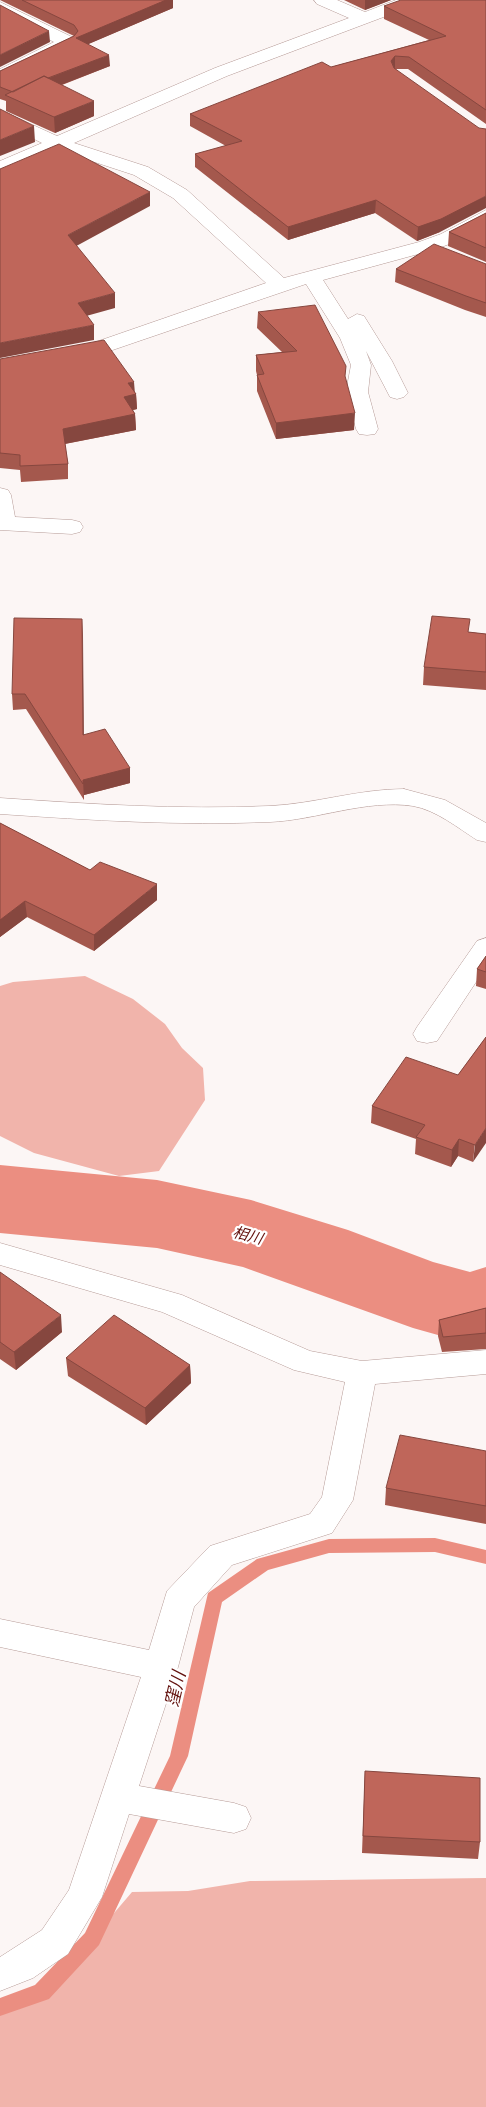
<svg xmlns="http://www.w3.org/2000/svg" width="486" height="2107" font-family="'IBM Plex Sans','Noto Sans JP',sans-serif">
  <rect width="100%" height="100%" fill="#fcf6f5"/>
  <path fill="#f1b4ab" d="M 85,976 L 133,999 L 165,1024 L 182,1048 L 203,1068 L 205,1100 L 159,1171 L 119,1176 L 34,1153 L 0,1136 L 0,986 L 13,982 Z
    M 486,1878 L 486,2107 L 0,2107 L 0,2007 L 42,1992 L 92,1939 L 132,1892 L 188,1891 L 250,1881 Z"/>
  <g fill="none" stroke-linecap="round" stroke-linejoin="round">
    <path fill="#eb8e81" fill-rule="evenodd" d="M 435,1538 L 486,1550 L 486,1564 L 435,1552 L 329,1553 L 268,1570 L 222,1602 L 188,1756 L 99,1945 L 49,1999 L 0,2016 L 0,1998 L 35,1985 L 85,1933 L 170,1756 L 208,1593 L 257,1559 L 329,1539 Z"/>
    <path fill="#eb8e81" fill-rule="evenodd" d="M 0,1165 L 157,1180 L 251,1200 L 348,1230 L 433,1262 L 470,1272 L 486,1267 L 486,1339 L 470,1344 L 413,1328 L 243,1267 L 157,1248 L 0,1233 Z"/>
    <g stroke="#b69b97" stroke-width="1">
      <path id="minor" d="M 314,0 L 337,0 L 365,12 L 396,0 L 421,0 L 418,4 L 227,76 L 74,143 L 148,167 L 187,190 L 284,278 L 419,242 L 441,234 L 486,210 L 486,224 L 455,242 L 433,250 L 323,280 L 348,319 L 357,314 L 364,316 L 392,361 L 408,393 L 404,397 L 397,399 L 390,397 L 366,351 L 371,365 L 368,392 L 378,429 L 375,434 L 367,435 L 359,434 L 356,429 L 346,392 L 351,365 L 340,338 L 306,284 L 98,355 L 0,372 L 0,360 L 87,345 L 266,283 L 173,198 L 134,175 L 58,150 L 0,174 L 0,161 L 42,143 L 0,122 L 0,110 L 57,136 L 215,68 L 349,18 L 317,4 Z
        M 0,2 L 74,38 L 77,42 L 74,46 L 0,81 L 0,69 L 54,42 L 0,14 Z
        M 0,488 L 8,490 L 11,495 L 15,517 L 72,520 L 80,522 L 83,527 L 80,532 L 72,534 L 0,530 Z
        M 404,789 L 445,800 L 486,823 L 486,842 L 477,840 C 458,828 436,810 413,806 C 366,799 317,820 270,822 C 180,826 90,820 0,814 L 0,798 C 89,804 179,810 269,806 C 315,804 358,789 404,789 Z
        M 486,938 L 486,967 L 437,1041 L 427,1043 L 417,1041 L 413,1034 L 417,1027 L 477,941 Z
        M 0,1243 L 182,1295 L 310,1351 L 362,1361 L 486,1350 L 486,1374 L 375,1384 L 353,1500 L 332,1533 L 232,1565 L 194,1607 L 178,1667 L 139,1786 L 234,1803 L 246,1807 L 251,1818 L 246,1829 L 234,1833 L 129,1814 L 102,1897 L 68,1954 L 33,1978 L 0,1991 L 0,1957 L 42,1930 L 69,1890 L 141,1677 L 0,1647 L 0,1619 L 149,1650 L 167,1591 L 210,1546 L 310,1514 L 322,1497 L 345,1382 L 294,1370 L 162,1312 L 0,1265 Z"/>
    </g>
    <use href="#minor" fill="#fff" fill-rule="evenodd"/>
  </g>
  <path fill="#a4584d" d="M 0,0 L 173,0 L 173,8 L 88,44 L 110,66 L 62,85 L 94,116 L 55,133 L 6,111 L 6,101 L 0,99 L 0,71 L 74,36 Z
    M 344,0 L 391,0 L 365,10 Z
    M 486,0 L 486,124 L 408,69 L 396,69 L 440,232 L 417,241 L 375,213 L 288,240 L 195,167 L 195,154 L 226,146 L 190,126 L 190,114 L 331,67 L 429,40 L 384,19 L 384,6 Z
    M 486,213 L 486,262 L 448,246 L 449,232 Z
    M 486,264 L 486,317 L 465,310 L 395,282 L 396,269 Z
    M 258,312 L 346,381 L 354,430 L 276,439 L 257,391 L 257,375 L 256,371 L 256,355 L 282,352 L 257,328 Z
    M 0,359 L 134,392 L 136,394 L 137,409 L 133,410 L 135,414 L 136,430 L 65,444 L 68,464 L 68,479 L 21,482 L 20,470 L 0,468 Z
    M 82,619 L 83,735 L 130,768 L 130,783 L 84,795 L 84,800 L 26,709 L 13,710 L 12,694 Z
    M 469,632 L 486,634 L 486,690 L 423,685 L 424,667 Z
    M 0,823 L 90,870 L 157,900 L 94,951 L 27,917 L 0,937 Z
    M 486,956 L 486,989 L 476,986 L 477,969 Z
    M 486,1037 L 473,1162 L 458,1156 L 451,1167 L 415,1154 L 416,1139 L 371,1123 L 372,1106 L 458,1075 Z
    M 0,1272 L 62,1332 L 16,1370 L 0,1359 Z
    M 486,1308 L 486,1349 L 442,1352 L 438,1336 L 439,1320 Z
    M 66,1358 L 190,1365 L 191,1383 L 146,1425 L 68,1376 Z
    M 486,1451 L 486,1524 L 385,1505 L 386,1488 Z
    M 365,1771 L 480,1842 L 478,1859 L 362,1853 Z"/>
  <path fill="#86473f" d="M 166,0 L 173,0 L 173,8 L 77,49 L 76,38 Z
    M 365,0 L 391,0 L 365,10 Z
    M 49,31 L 50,42 L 0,67 L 0,55 Z
    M 109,55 L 110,66 L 19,101 L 13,92 Z
    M 395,56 L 395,69 L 391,61 Z
    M 94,101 L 94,116 L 55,133 L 54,117 Z
    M 34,126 L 35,142 L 0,156 L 0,140 Z
    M 150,192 L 150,206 L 69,250 L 68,235 Z
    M 486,196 L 486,208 L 440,232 L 417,241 L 418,227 Z
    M 376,200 L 375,213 L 288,240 L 288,227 Z
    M 115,293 L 115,308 L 79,318 L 78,303 Z
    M 94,325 L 94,340 L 0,358 L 0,343 Z
    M 134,382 L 135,394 L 136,394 L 137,409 L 124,412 L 124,397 L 128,383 Z
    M 355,413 L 354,430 L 276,439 L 276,423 Z
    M 135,414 L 136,430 L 64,444 L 63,429 Z
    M 82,619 L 83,635 L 84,750 L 83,735 Z
    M 130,768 L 130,783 L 84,795 L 84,800 L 83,780 Z
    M 157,884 L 157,900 L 94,951 L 94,935 Z
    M 25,901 L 27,917 L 0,937 L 0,920 Z
    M 486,1128 L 486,1143 L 473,1162 L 475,1145 Z
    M 459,1139 L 458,1156 L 451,1167 L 452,1150 Z
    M 61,1315 L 62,1332 L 16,1370 L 14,1352 Z
    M 190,1365 L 191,1383 L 146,1425 L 145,1408 Z"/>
  <path fill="#bf665a" stroke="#86473f" d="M 22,0 L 166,0 L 76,38 L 109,55 L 48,78 L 44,76 L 13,92 L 0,87 L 0,71 L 74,36 L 78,31 L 74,25 Z
    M 401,0 L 486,0 L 486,110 L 409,57 L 395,56 L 391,61 L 394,68 L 479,128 L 486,129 L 486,196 L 441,219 L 418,227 L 376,200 L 288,227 L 195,154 L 242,141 L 190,114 L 322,62 L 331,67 L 446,36 L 384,6 Z
    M 0,5 L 49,31 L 0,55 Z
    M 44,76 L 94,101 L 54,117 L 5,95 Z
    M 0,109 L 34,126 L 0,140 Z
    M 59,144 L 150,192 L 68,235 L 115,293 L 78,303 L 94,325 L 0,343 L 0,169 Z
    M 486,213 L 486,248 L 449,232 Z
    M 434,244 L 486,264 L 486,303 L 466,296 L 396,269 Z
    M 315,305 L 346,366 L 345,376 L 355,413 L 276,423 L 257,375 L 264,374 L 256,355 L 297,351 L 258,312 Z
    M 104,340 L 134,382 L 128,383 L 136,394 L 124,397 L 135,414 L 63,429 L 68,464 L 20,466 L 20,455 L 0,453 L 0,359 Z
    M 432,616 L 470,619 L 468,632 L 486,634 L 486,672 L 424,667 Z
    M 14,618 L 82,619 L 83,735 L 105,729 L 130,768 L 83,780 L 83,784 L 25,694 L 12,694 Z
    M 0,823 L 90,870 L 100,862 L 157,884 L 94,935 L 25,901 L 0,920 Z
    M 486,956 L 486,972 L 477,969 Z
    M 486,1037 L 486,1128 L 475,1145 L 459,1139 L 452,1150 L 416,1137 L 425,1125 L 372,1106 L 406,1057 L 458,1075 Z
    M 0,1272 L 61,1315 L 14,1352 L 0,1342 Z
    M 486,1308 L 486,1333 L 443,1337 L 439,1320 Z
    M 114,1315 L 190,1365 L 145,1408 L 66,1358 Z
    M 400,1435 L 486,1451 L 486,1506 L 386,1488 Z
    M 365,1771 L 480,1778 L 480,1842 L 363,1836 Z"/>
  <g text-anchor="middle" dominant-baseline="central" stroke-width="4.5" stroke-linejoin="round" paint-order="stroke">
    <g font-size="15" font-style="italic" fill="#620f0b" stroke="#fff">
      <text transform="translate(248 1235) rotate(15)">相川</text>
    </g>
    <g font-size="18" font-style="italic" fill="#620f0b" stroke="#fff">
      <text transform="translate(175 1689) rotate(-77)">窪川</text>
    </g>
  </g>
</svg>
